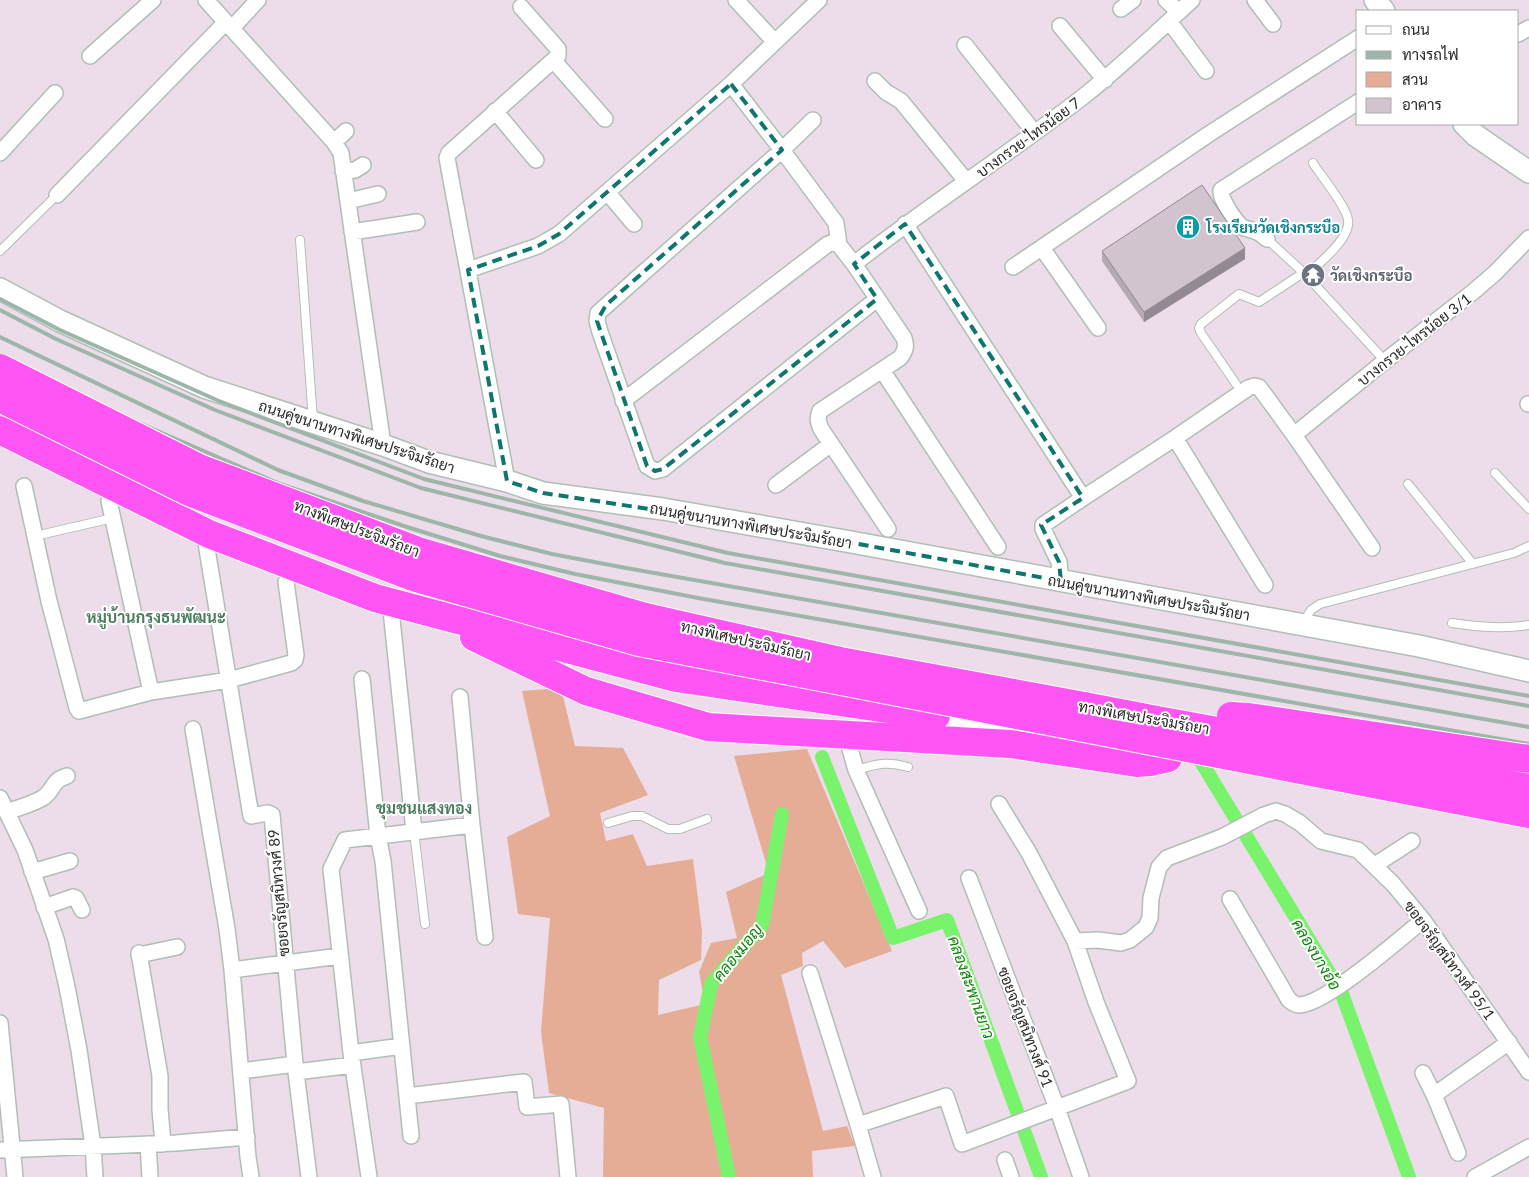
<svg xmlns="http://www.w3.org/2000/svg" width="1529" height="1177" font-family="Lato,Sarabun,sans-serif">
  <rect width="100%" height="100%" fill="#eddcea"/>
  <path fill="#e6ad96" d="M 561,688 L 575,746 L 623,748 L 648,795 L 600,813 L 606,841 L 633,834 L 647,866 L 693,859 L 702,931 L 701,960 L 659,980 L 658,1015 L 705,1004 L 699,972 L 711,943 L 737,938 L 726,892 L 769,873 L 734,756 L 807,749 L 892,951 L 845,968 L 823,941 L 802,953 L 803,966 L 781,975 L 823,1131 L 847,1126 L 855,1146 L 812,1151 L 813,1177 L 603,1177 L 604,1108 L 549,1093 L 541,1032 L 550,918 L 518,914 L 507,837 L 550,816 L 522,691 Z"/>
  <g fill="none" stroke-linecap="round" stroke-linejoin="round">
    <path stroke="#79f36b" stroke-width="14" d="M 1194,750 L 1342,994 L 1409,1177
      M 822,757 L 893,938 L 947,920 L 1041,1177
      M 729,1177 L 700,1037 L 711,984 L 762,925 L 782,814"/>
    <g stroke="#b0bfb6" stroke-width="10">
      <path id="service" d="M 1313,163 C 1321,176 1347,207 1348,220 C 1351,238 1319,264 1306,275 L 1385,361
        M 1267,239 L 1306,275
        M 300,240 L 313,420
        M 0,251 L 57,195
        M 1236,384 L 1201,333 L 1199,328 L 1201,324 L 1239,294 L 1259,302 L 1303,273
        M 1495,473 L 1529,509
        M 1408,484 L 1473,564
        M 35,536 L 113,518
        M 1303,623 L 1311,610 L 1320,604 L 1514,553 L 1529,546
        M 1452,623 C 1477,627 1504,629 1529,625
        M 856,770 C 878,764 885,761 908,767
        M 608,823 L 632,816 L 642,816 L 668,829 L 680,829 L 707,819
        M 414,831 L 425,924"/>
    </g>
    <g stroke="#b0bfb6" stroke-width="18">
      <path id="minor" d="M 206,0 L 334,142 L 341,153 L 383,445
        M 736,0 L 775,42
        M 1166,0 L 1179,12
        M 1255,0 L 1273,24
        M 1121,9 L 1133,0
        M 1169,21 L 1206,71
        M 1060,26 L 1105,80
        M 232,28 L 258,0
        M 1518,34 L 1529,28
        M 965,45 L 1034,132
        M 90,56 L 153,0
        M 554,61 L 605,119
        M 875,81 L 886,92 L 901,101 L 966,181
        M 731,84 L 782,150 L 813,120
        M 495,111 L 536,160
        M 334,142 L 346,131
        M 0,153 L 55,93
        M 343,171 L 355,170 L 363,165
        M 607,192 L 634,224
        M 57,195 L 226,22
        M 348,201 L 378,194
        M 905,224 L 1083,498 L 1175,438 L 1248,388 L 1254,386 L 1259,387 L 1294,435 L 1372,548
        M 352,232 L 417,222
        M 1267,239 C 1263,236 1259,232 1254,231 C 1250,229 1246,229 1242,227 C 1236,222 1219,198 1221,190 L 1358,102
        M 839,245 L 836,223 L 782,150 L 598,313 L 597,321 L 600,332 L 647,466 L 655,471 L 663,469 L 877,299
        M 1042,248 L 1098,328
        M 854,264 C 929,205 1009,154 1084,96 C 1122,66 1157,32 1192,0
        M 1013,267 L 1209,134 L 1358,38
        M 468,270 L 538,246 L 559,234 L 731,84 L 819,0
        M 882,370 L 998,547
        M 623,401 L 828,244 L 834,242 L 839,245 L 854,264 L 904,338 C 907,347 905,351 900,358 L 820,411 C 817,418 818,422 821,429 L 888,529
        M 1528,404 L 1529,404
        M 1294,435 L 1385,361 L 1473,292 L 1495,273 L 1529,238
        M 1175,438 L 1265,585
        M 507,481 L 447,158 L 449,153 L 558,56 L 558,49 L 521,7
        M 776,485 L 831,444
        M 24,486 L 49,601 L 77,708 L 79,711 L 151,692 L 229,680 L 291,663 L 295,660 L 296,655 L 286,582
        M 109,501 L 151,692
        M 206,543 L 251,816 L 268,813 L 272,815 L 295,1064 L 309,1177
        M 1061,581 L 1059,562 L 1043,529 L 1043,525 L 1083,498
        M 391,610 L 414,831
        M 362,679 L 378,836 L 383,861 L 411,1136
        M 460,697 L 472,825 L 485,937
        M 193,729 L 227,929 L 232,970 L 248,1157 L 251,1177
        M 846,735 L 856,770 L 919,911
        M 0,798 L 25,850 L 56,939 L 67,987 L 79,1050 L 93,1146 L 95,1177
        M 7,812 C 17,808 36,803 44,797 C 54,790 52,780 67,776
        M 1375,865 L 1412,841
        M 32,872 L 70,861
        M 969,878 L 1057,1108 L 1081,1177
        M 1230,899 L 1289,1000 C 1292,1002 1295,1005 1299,1005 C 1325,1005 1400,939 1423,920
        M 44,907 L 73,897 L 76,898 L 82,910
        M 1075,941 L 1098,940 L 1121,943 L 1130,940 L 1146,927 L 1150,918 L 1151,898 L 1159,867 L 1167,858 L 1222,837 L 1264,815 L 1276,811 L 1285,814 L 1300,823 L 1321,841 L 1358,850 L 1393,884 L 1423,920 L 1529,1072
        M 139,953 L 160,1076 L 160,1109 L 163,1144
        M 139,955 L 177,947
        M 232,970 L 340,956
        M 810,973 L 858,1125
        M 0,1023 L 15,1177
        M 351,1053 L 402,1046
        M 241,1071 L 295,1064
        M 296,1072 L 353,1065
        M 1423,1073 L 1434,1095 L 1509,1042
        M 1434,1095 L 1458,1153
        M 407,1096 L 524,1082 L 527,1107 L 561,1104 L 568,1177
        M 148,1144 L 150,1177
        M 0,1150 L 176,1143 L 247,1137
        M 1005,1160 L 1011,1177
        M 369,1177 L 351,1053 L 331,869 L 345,840 L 472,825
        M 873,1177 L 858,1125 L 946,1096 L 962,1144 L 1128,1081 L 1096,1002 L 1075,941 L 1029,853 L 999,804
        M 1475,1177 L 1529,1147"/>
    </g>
    <g stroke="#b0bfb6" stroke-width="24">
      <path id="secondary" d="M 1375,0 L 1384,11
        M 1464,124 L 1475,135 L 1529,172
        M 0,289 L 60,321 L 204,387 L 383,445 L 429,462 L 507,481 L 543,493 L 663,509 L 851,542 L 1419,646 L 1529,671
        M 929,703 L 936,716 L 1056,738"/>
    </g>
    <g stroke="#fff" stroke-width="30">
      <path id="motorway" d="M 0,430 L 209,534 L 375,598 L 676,678 L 936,716
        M 474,637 L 586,691 L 708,727 L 1010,744 L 1137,763 L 1150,762 L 1168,758
        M 1084,706 L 1157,720"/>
    </g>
    <use href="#service" stroke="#fff" stroke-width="8"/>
    <use href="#minor" stroke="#fff" stroke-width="15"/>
    <use href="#secondary" stroke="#fff" stroke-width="21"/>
    <use href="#motorway" stroke="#ff55f4" stroke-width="28"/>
    <path stroke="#9eb6aa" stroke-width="4" d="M 0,299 L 60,330 L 219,401 L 424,479 L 728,553 L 1529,696
      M 0,310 L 56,339 L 215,410 L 421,488 L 725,563 L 1529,706
      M 0,337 L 278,470 L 363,501 L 481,536 L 552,554 L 626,568 L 1529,727
      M 0,363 L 280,484 L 407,527 L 500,556 L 575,574 L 698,598 L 1529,744"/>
    <g stroke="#fff" stroke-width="30" stroke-linecap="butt">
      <path id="motorway-bridge" d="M 0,368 L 199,468 L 421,552 L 645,617 L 840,661 L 1084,706
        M 0,398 L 189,492 L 413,577 L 639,642 L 1529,814
        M 1231,716 L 1249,717 L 1529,759
        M 1157,720 L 1529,788"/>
    </g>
    <use href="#motorway-bridge" stroke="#ff55f4" stroke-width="28"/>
  </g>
  <path fill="#b5a9b2" d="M 1102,251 L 1245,259 L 1144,322 L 1102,261 Z"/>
  <path fill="#938991" d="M 1245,248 L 1245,259 L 1144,322 L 1144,312 Z"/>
  <path fill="#d2c4cf" stroke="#938991" d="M 1202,185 L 1245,248 L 1144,312 L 1102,251 Z"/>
  <path fill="none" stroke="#0f766e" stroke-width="4" stroke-dasharray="10 6" stroke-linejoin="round" d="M 731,84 L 782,150 L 606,305 L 597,321 L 647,466 L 655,471 L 663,469 L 877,299 L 854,264 L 905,224 L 1083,498 L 1041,525 L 1059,562 L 1061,581 L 749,524 L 543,493 L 507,481 L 468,270 L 538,246 L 559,234 Z"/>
  <defs>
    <g id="building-disc" transform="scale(1.25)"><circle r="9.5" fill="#0f9aa8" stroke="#fff"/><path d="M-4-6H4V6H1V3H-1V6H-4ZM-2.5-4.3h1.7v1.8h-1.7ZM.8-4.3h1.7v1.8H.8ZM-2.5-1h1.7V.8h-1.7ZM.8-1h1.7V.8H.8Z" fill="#fff"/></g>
    <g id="temple-disc" transform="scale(1.25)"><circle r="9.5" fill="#6b7280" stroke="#fff"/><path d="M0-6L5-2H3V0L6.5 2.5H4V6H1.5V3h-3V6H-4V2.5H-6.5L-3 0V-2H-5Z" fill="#fff"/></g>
  </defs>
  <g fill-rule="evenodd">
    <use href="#building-disc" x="1188" y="227"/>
    <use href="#temple-disc" x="1313" y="275"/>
  </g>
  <g text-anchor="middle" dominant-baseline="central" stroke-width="4" stroke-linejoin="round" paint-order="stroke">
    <g font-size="15" fill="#2a2a2a" stroke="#fff">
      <text transform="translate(1028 137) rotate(-36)">บางกรวย-ไทรน้อย 7</text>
      <text transform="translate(1414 339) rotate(-38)">บางกรวย-ไทรน้อย 3/1</text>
      <text transform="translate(357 436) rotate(18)">ถนนคู่ขนานทางพิเศษประจิมรัถยา</text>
      <text transform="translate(751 525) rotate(10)">ถนนคู่ขนานทางพิเศษประจิมรัถยา</text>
      <text transform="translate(357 528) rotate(21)">ทางพิเศษประจิมรัถยา</text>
      <text transform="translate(1149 597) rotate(10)">ถนนคู่ขนานทางพิเศษประจิมรัถยา</text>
      <text transform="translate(746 640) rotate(13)">ทางพิเศษประจิมรัถยา</text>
      <text transform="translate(1144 717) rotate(10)">ทางพิเศษประจิมรัถยา</text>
      <text transform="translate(278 893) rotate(-95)">ซอยจรัญสนิทวงศ์ 89</text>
      <text transform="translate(1450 960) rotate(54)">ซอยจรัญสนิทวงศ์ 95/1</text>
      <text transform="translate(1026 1027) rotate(69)">ซอยจรัญสนิทวงศ์ 91</text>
    </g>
    <g font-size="15" font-weight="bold" fill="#0d838f" stroke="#fff" text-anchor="start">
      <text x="1206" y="227">โรงเรียนวัดเชิงกระบือ</text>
    </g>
    <g font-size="15" font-weight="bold" fill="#5b616d" stroke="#fff" text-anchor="start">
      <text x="1330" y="275">วัดเชิงกระบือ</text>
    </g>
    <g font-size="16" font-weight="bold" fill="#497d60" stroke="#fff">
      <text x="156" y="616">หมู่บ้านกรุงธนพัฒนะ</text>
      <text x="424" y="807">ชุมชนแสงทอง</text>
    </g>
    <g font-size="16" font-style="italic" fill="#0d840a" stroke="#fff">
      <text transform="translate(737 952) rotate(-51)">คลองมอญ</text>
      <text transform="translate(1317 954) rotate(59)">คลองบางอ้อ</text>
      <text transform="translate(972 987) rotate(70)">คลองสะพานยาว</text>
    </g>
  </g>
  <rect x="1356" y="10" width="162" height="115" fill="#ffffff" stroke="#aaaaaa"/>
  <rect x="1366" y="26" width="25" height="8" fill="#ffffff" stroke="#aaaaaa"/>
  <text x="1402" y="35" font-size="15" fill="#2a2a2a">ถนน</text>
  <rect x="1366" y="51" width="25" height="8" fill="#9eb6aa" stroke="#aaaaaa"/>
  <text x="1402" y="60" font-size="15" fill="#2a2a2a">ทางรถไฟ</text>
  <rect x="1366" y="72" width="25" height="15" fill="#e6ad96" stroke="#aaaaaa"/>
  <text x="1402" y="85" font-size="15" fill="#2a2a2a">สวน</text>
  <rect x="1366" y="98" width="25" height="15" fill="#d2c4cf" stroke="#aaaaaa"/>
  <text x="1402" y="110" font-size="15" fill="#2a2a2a">อาคาร</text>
</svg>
